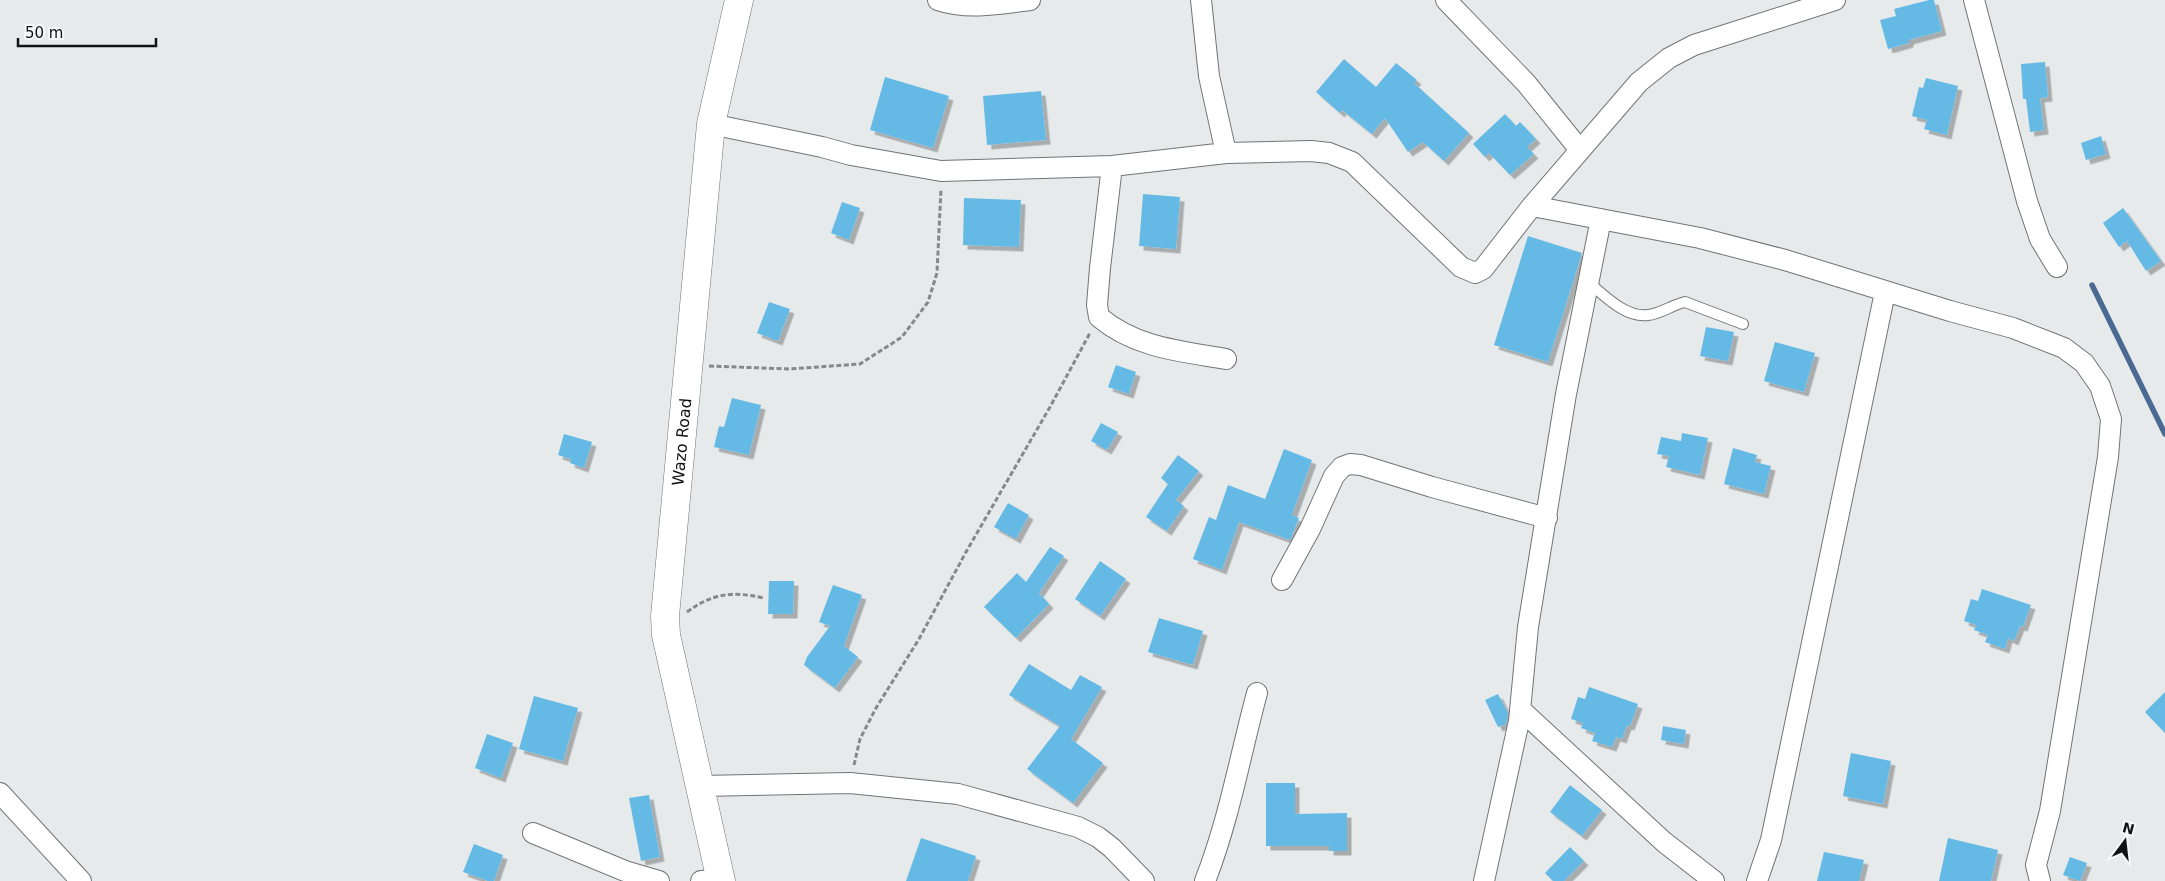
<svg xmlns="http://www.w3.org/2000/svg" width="2165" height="881" font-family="'DejaVu Sans',sans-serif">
  <defs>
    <filter id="shadow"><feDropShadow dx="4.5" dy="4.5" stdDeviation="0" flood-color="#0004"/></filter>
  </defs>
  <rect width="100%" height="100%" fill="#e7eaeb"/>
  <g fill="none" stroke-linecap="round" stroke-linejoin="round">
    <path stroke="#4a6a94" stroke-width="5.5" d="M 2092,285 L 2165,434"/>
  </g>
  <path fill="#65bae5" filter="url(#shadow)" d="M 1929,0 L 1934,0 L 1942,31 L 1909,40 L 1909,43 L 1888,49 L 1880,20 L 1896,16 L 1894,9 Z
    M 1344,59 L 1376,87 L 1396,63 L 1417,80 L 1414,83 L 1469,133 L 1444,161 L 1423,142 L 1408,152 L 1385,118 L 1372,134 L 1342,110 L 1340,113 L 1316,92 Z
    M 2045,62 L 2048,97 L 2040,98 L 2044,130 L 2030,132 L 2026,99 L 2023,99 L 2021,64 Z
    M 885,77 L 949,96 L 933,148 L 870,130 Z
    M 1926,78 L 1958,86 L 1947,135 L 1924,129 L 1927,120 L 1912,116 L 1919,87 L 1923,88 Z
    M 1041,91 L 1046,140 L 987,145 L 983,96 Z
    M 1505,114 L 1516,126 L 1520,122 L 1536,139 L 1527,147 L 1534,154 L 1510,175 L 1489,153 L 1485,157 L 1473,144 Z
    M 2101,136 L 2106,154 L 2086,160 L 2081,143 Z
    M 1143,194 L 1180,197 L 1176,249 L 1139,246 Z
    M 964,198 L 1021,200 L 1019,247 L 963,245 Z
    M 842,202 L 860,208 L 849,240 L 831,233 Z
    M 2123,208 L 2161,261 L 2146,271 L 2127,241 L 2119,247 L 2103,223 Z
    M 1528,236 L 1582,253 L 1548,362 L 1494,345 Z
    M 769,302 L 790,309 L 778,341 L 757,333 Z
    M 1706,327 L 1734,332 L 1728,361 L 1700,356 Z
    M 1775,342 L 1815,353 L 1804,392 L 1764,381 Z
    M 1116,365 L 1136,372 L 1129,394 L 1108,387 Z
    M 732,398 L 761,405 L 749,455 L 714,447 L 719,426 L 724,427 Z
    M 1101,423 L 1118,432 L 1107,450 L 1091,441 Z
    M 1682,433 L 1708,438 L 1700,475 L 1666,467 L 1669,456 L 1657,454 L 1661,437 L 1681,441 Z
    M 564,434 L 592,442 L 584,468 L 570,463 L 571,459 L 558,455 Z
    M 1733,448 L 1757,455 L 1755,462 L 1771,466 L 1764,494 L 1724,484 Z
    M 1284,449 L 1312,460 L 1292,515 L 1299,518 L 1290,540 L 1239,522 L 1222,570 L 1193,559 L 1209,517 L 1216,520 L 1228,485 L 1265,499 Z
    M 1178,455 L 1199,471 L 1176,500 L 1184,506 L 1167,531 L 1146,517 L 1168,484 L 1161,478 Z
    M 1008,503 L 1029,515 L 1016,539 L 994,527 Z
    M 1050,547 L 1064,556 L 1039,593 L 1049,604 L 1016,638 L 984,607 L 1017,573 L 1026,582 Z
    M 1100,561 L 1126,579 L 1100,616 L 1075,599 Z
    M 769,581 L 794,581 L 793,614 L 768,614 Z
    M 833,585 L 862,595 L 844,646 L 858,657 L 835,688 L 804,665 L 807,657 L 830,626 L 819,622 Z
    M 1982,589 L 2031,605 L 2023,627 L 2020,626 L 2014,641 L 2008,638 L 2005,649 L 1985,642 L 1988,635 L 1974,630 L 1976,625 L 1964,621 L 1971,599 L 1978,601 Z
    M 1159,618 L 1203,631 L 1193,665 L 1148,652 Z
    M 1029,664 L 1071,690 L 1080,675 L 1102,687 L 1071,739 L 1103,763 L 1073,803 L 1027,769 L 1060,726 L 1009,695 Z
    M 1589,687 L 1638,704 L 1630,726 L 1627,725 L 1622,739 L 1616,737 L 1612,747 L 1592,741 L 1595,733 L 1581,728 L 1583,723 L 1571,719 L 1578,697 L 1585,699 Z
    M 2165,692 L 2165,733 L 2145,712 Z
    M 1498,694 L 1508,713 L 1506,724 L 1498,727 L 1485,700 Z
    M 534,696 L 578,708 L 563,761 L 519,749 Z
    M 1663,726 L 1686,730 L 1684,744 L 1661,740 Z
    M 487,734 L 513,743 L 501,778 L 475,768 Z
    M 1851,753 L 1891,761 L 1883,804 L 1843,796 Z
    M 1266,783 L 1295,783 L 1295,814 L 1347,813 L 1347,851 L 1329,851 L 1329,846 L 1266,846 Z
    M 1570,785 L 1602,810 L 1582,836 L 1550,812 Z
    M 649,795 L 660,857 L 641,861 L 629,798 Z
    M 921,838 L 976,856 L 968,881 L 906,881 Z
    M 1948,838 L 1998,850 L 1991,881 L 1939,881 Z
    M 474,844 L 503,855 L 494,881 L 488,881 L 463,872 Z
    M 1570,847 L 1584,861 L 1564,881 L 1553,881 L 1545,873 Z
    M 1824,852 L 1864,860 L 1859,881 L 1817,881 Z
    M 2070,857 L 2087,863 L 2080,881 L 2063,875 Z"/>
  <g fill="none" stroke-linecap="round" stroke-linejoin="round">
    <g stroke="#717475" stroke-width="12">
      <path id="lane" d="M 1588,282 C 1604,295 1625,318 1648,315 C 1660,314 1672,305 1685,302 L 1743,324"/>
    </g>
    <g stroke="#717475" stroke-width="22">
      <path id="street" d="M 938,0 C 967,10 1000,4 1030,0
        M 1201,0 L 1209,76 L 1226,153
        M 1446,0 L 1526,83 L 1580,150
        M 1974,0 L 2027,201 L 2040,239 L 2057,267
        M 711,124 L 822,147 L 851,155 L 941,171 L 1112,166 L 1226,153 L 1311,151 L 1329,153 L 1352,162 L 1461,267 L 1475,273 L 1483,269 L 1532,206 L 1639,82 L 1669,58 L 1694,45 L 1835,0
        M 1112,166 L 1100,268 L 1097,305 L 1099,317 C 1136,348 1180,351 1226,359
        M 1532,206 L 1700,238 L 1785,260 L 1950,311 L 2013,328 L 2064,348 L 2084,363 L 2100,386 L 2111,419 L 2108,457 L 2050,811 L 2036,865 L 2040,881
        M 1282,580 L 1310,529 L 1334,476 L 1342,467 L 1350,464 L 1361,465 L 1432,487 L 1547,518
        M 1520,709 L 1664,842 L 1714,881
        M 700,786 L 850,783 L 958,794 L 1078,827 L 1098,837 L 1112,848 L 1144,881
        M 0,793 L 81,881
        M 533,833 L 625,871 L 659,881
        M 701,881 L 720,880
        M 1205,881 C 1229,820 1240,756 1257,693
        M 1484,881 L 1519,721 L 1528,627 L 1566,394 L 1601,219
        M 1757,881 L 1771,840 L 1885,292"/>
    </g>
    <g stroke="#717475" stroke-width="29">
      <g id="secondary">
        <path id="s1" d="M 721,881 L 666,635 L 665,616 L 711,124 L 739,0"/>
      </g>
    </g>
    <path stroke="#868889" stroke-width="3" stroke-dasharray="5 2.5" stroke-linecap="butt" d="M 709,366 L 789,369 L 860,364 L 902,337 L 928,302 L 937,273 L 941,189
      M 687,612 C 713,593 732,591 764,598
      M 854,765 L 860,739 L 876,708 L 919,639 L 966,552 L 1050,407 L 1090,333"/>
    <use href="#lane" stroke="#fff" stroke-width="10"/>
    <use href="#street" stroke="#fff" stroke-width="20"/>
    <use href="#secondary" stroke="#fff" stroke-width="28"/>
  </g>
  <g text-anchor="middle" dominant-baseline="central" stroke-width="5" stroke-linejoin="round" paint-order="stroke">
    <g font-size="16" fill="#111213" stroke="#f4f8f8">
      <text stroke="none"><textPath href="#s1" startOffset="446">Wazo Road</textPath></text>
    </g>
  </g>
  <g transform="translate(2125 841) rotate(15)" stroke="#f4f8f8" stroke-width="4" paint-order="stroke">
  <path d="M0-4L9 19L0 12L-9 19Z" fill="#111213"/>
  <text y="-8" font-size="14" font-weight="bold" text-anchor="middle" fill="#111213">N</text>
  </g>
  <path d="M18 38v8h138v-8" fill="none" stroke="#111213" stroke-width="2.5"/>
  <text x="25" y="38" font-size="15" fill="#111213" stroke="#f4f8f8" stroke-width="4" paint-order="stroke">50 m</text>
</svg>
